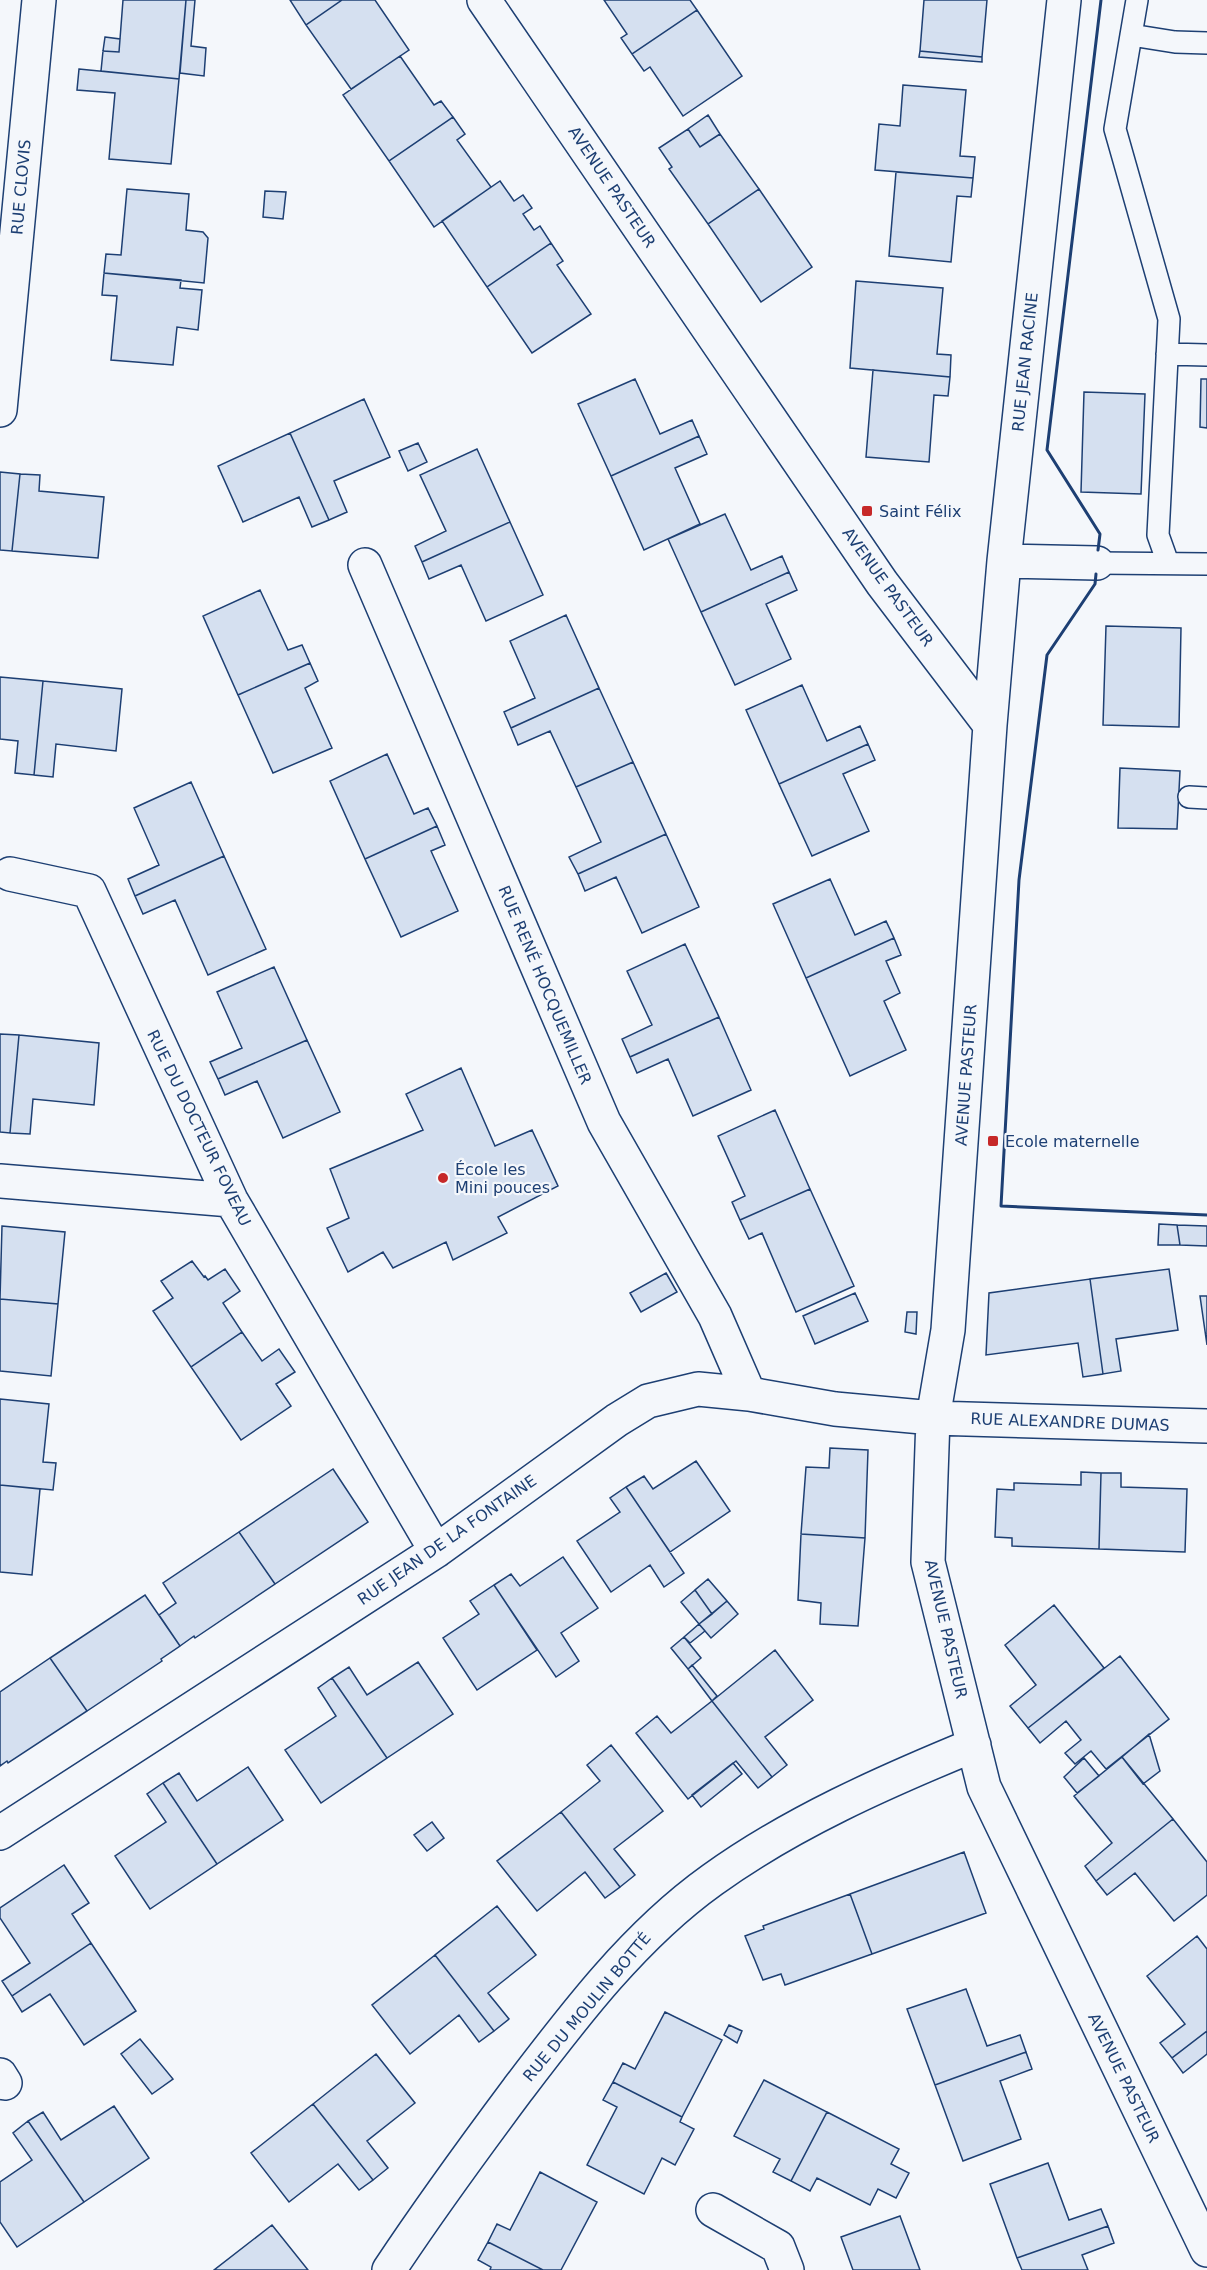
<svg xmlns="http://www.w3.org/2000/svg" width="1207" height="2270" font-family="'DejaVu Sans',sans-serif">
  <rect width="100%" height="100%" fill="#f4f7fb"/>
  <path fill="#d5e0f0" stroke="#1d3f73" stroke-width="1.5" d="M 123,0 L 186,0 L 179,79 L 101,71 L 103,51 L 119,52 Z
    M 186,0 L 195,0 L 191,46 L 206,48 L 204,76 L 180,73 Z
    M 290,0 L 342,0 L 306,25 Z
    M 342,0 L 375,0 L 409,50 L 351,89 L 306,25 Z
    M 604,0 L 690,0 L 697,10 L 632,54 L 621,38 L 627,34 Z
    M 924,0 L 987,0 L 982,57 L 920,51 Z
    M 697,10 L 742,76 L 683,116 L 650,67 L 644,71 L 632,54 Z
    M 105,37 L 120,39 L 119,52 L 103,51 Z
    M 920,51 L 982,57 L 982,62 L 919,57 Z
    M 400,56 L 434,105 L 441,101 L 453,117 L 389,161 L 343,95 Z
    M 79,69 L 179,79 L 171,164 L 109,159 L 115,93 L 77,90 Z
    M 903,85 L 966,90 L 960,156 L 975,157 L 973,178 L 875,170 L 879,124 L 900,126 Z
    M 708,115 L 720,134 L 700,147 L 688,129 Z
    M 453,117 L 465,134 L 457,140 L 491,187 L 434,227 L 389,161 Z
    M 688,129 L 700,147 L 720,134 L 759,189 L 708,224 L 669,169 L 672,167 L 659,148 Z
    M 896,172 L 973,178 L 971,197 L 957,196 L 951,262 L 889,256 Z
    M 500,181 L 514,201 L 523,195 L 532,208 L 523,214 L 534,230 L 540,226 L 551,243 L 487,287 L 442,221 Z
    M 127,189 L 189,194 L 186,230 L 203,232 L 208,238 L 204,283 L 104,273 L 106,254 L 121,255 Z
    M 759,189 L 812,267 L 761,302 L 708,224 Z
    M 265,191 L 286,192 L 283,219 L 263,217 Z
    M 551,243 L 563,261 L 557,265 L 591,314 L 532,353 L 487,287 Z
    M 104,273 L 181,280 L 180,288 L 202,290 L 198,330 L 177,327 L 173,365 L 111,360 L 117,296 L 102,295 Z
    M 856,281 L 943,288 L 937,354 L 951,355 L 950,377 L 850,368 Z
    M 873,370 L 950,377 L 948,396 L 934,395 L 929,462 L 866,457 Z
    M 635,379 L 660,434 L 692,420 L 699,436 L 611,476 L 578,404 Z
    M 1201,379 L 1207,379 L 1207,428 L 1200,427 Z
    M 1084,392 L 1145,394 L 1141,494 L 1081,492 Z
    M 364,399 L 390,457 L 334,481 L 347,512 L 329,520 L 290,433 Z
    M 290,433 L 329,520 L 312,527 L 299,497 L 243,522 L 218,466 Z
    M 699,436 L 707,454 L 675,468 L 700,524 L 644,550 L 611,476 Z
    M 418,443 L 427,462 L 408,471 L 399,451 Z
    M 477,449 L 510,522 L 422,562 L 415,546 L 446,531 L 420,475 Z
    M 0,472 L 20,474 L 12,551 L 0,550 Z
    M 20,474 L 40,475 L 39,491 L 104,497 L 98,558 L 12,551 Z
    M 725,514 L 751,570 L 782,556 L 789,572 L 701,612 L 668,539 Z
    M 510,522 L 543,595 L 486,621 L 461,565 L 429,579 L 422,562 Z
    M 789,572 L 797,590 L 766,604 L 791,659 L 735,685 L 701,612 Z
    M 260,590 L 288,650 L 302,645 L 310,663 L 238,695 L 203,616 Z
    M 566,615 L 599,688 L 511,728 L 504,712 L 535,698 L 510,641 Z
    M 1106,626 L 1181,628 L 1179,727 L 1103,725 Z
    M 310,663 L 318,681 L 305,688 L 332,748 L 273,773 L 238,695 Z
    M 0,677 L 43,681 L 34,775 L 15,773 L 18,741 L 0,739 Z
    M 43,681 L 122,689 L 116,751 L 56,744 L 53,777 L 34,775 Z
    M 802,685 L 827,741 L 860,726 L 868,744 L 779,784 L 746,710 Z
    M 599,688 L 633,762 L 576,787 L 550,731 L 518,745 L 511,728 Z
    M 868,744 L 875,760 L 843,774 L 869,831 L 812,856 L 779,784 Z
    M 387,754 L 414,814 L 428,808 L 437,826 L 365,859 L 330,781 Z
    M 633,762 L 666,834 L 578,874 L 569,857 L 601,842 L 576,787 Z
    M 1120,768 L 1180,771 L 1177,829 L 1118,828 Z
    M 191,782 L 224,856 L 135,896 L 128,879 L 159,865 L 134,808 Z
    M 437,826 L 445,845 L 431,851 L 458,911 L 401,937 L 365,859 Z
    M 666,834 L 699,907 L 642,933 L 616,877 L 585,891 L 578,874 Z
    M 224,856 L 266,949 L 208,975 L 175,900 L 143,914 L 135,896 Z
    M 830,879 L 855,935 L 886,921 L 894,938 L 806,978 L 773,904 Z
    M 894,938 L 901,955 L 886,961 L 900,993 L 884,1001 L 906,1050 L 850,1076 L 806,978 Z
    M 685,944 L 719,1017 L 630,1057 L 622,1039 L 652,1025 L 627,971 Z
    M 274,967 L 307,1040 L 218,1079 L 210,1062 L 242,1048 L 217,992 Z
    M 719,1017 L 751,1090 L 693,1116 L 668,1059 L 637,1073 L 630,1057 Z
    M 0,1034 L 19,1035 L 10,1133 L 0,1132 Z
    M 19,1035 L 99,1043 L 94,1105 L 33,1099 L 30,1134 L 10,1133 Z
    M 307,1040 L 340,1112 L 283,1138 L 257,1081 L 225,1095 L 218,1079 Z
    M 461,1068 L 495,1146 L 532,1130 L 558,1186 L 498,1217 L 507,1233 L 453,1260 L 446,1242 L 393,1268 L 383,1252 L 348,1272 L 327,1228 L 349,1218 L 330,1169 L 423,1130 L 406,1094 Z
    M 775,1110 L 810,1189 L 740,1220 L 732,1202 L 745,1196 L 718,1136 Z
    M 810,1189 L 854,1286 L 796,1312 L 762,1233 L 749,1239 L 740,1220 Z
    M 1159,1224 L 1177,1225 L 1180,1245 L 1158,1245 Z
    M 1177,1225 L 1207,1226 L 1207,1246 L 1180,1245 Z
    M 2,1226 L 65,1232 L 58,1304 L 0,1299 Z
    M 192,1261 L 204,1277 L 205,1276 L 208,1280 L 225,1269 L 240,1291 L 223,1303 L 242,1332 L 191,1367 L 153,1311 L 173,1298 L 161,1281 Z
    M 1169,1269 L 1178,1330 L 1116,1339 L 1121,1371 L 1103,1374 L 1090,1279 Z
    M 666,1273 L 677,1292 L 641,1312 L 630,1293 Z
    M 1090,1279 L 1103,1374 L 1083,1377 L 1078,1343 L 986,1355 L 989,1293 Z
    M 855,1293 L 868,1321 L 815,1344 L 803,1316 Z
    M 1200,1296 L 1207,1296 L 1207,1345 Z
    M 0,1299 L 58,1304 L 51,1376 L 0,1371 Z
    M 907,1312 L 917,1312 L 916,1334 L 905,1332 Z
    M 242,1332 L 262,1361 L 279,1349 L 295,1372 L 276,1384 L 291,1406 L 241,1440 L 191,1367 Z
    M 0,1399 L 49,1404 L 43,1462 L 56,1463 L 53,1490 L 0,1485 Z
    M 830,1448 L 868,1450 L 865,1538 L 801,1534 L 806,1467 L 829,1468 Z
    M 696,1461 L 730,1511 L 670,1552 L 626,1487 L 644,1476 L 653,1489 Z
    M 333,1469 L 368,1522 L 275,1584 L 239,1532 Z
    M 1081,1472 L 1101,1473 L 1099,1549 L 1012,1546 L 1012,1538 L 995,1537 L 997,1489 L 1014,1490 L 1014,1483 L 1081,1485 Z
    M 1101,1473 L 1121,1473 L 1121,1487 L 1187,1489 L 1185,1552 L 1099,1549 Z
    M 0,1485 L 40,1489 L 32,1575 L 0,1572 Z
    M 626,1487 L 684,1573 L 664,1587 L 650,1565 L 611,1592 L 577,1541 L 620,1512 L 610,1498 Z
    M 239,1532 L 275,1584 L 195,1638 L 194,1636 L 180,1646 L 159,1615 L 176,1603 L 163,1583 Z
    M 801,1534 L 865,1538 L 858,1626 L 820,1624 L 821,1603 L 798,1600 Z
    M 563,1557 L 598,1608 L 561,1633 L 579,1661 L 556,1677 L 494,1585 L 511,1574 L 520,1586 Z
    M 708,1579 L 727,1601 L 712,1614 L 695,1590 Z
    M 494,1585 L 537,1650 L 477,1690 L 443,1638 L 479,1614 L 470,1601 Z
    M 695,1590 L 712,1614 L 699,1624 L 681,1602 Z
    M 145,1595 L 180,1646 L 161,1659 L 162,1661 L 87,1711 L 50,1658 Z
    M 727,1601 L 738,1614 L 711,1638 L 699,1624 Z
    M 1054,1605 L 1104,1668 L 1028,1728 L 1010,1706 L 1036,1685 L 1005,1645 Z
    M 699,1624 L 705,1631 L 690,1643 L 684,1637 Z
    M 684,1637 L 701,1658 L 688,1669 L 671,1648 Z
    M 775,1650 L 813,1700 L 765,1737 L 787,1765 L 772,1777 L 712,1701 Z
    M 1120,1656 L 1169,1719 L 1106,1769 L 1091,1751 L 1075,1764 L 1065,1753 L 1081,1740 L 1066,1721 L 1040,1743 L 1028,1728 Z
    M 50,1658 L 87,1711 L 8,1763 L 7,1761 L 0,1766 L 0,1692 Z
    M 418,1662 L 453,1714 L 387,1758 L 332,1678 L 349,1667 L 367,1695 Z
    M 692,1665 L 717,1696 L 712,1701 L 688,1669 Z
    M 332,1678 L 387,1758 L 321,1803 L 285,1750 L 336,1716 L 318,1688 Z
    M 712,1701 L 772,1777 L 758,1788 L 736,1761 L 688,1799 L 636,1733 L 657,1716 L 671,1733 Z
    M 1149,1734 L 1160,1771 L 1143,1784 L 1122,1757 Z
    M 611,1745 L 663,1811 L 614,1849 L 635,1875 L 620,1887 L 561,1812 L 600,1781 L 587,1765 Z
    M 1122,1757 L 1173,1819 L 1096,1881 L 1085,1866 L 1112,1843 L 1074,1796 Z
    M 1084,1758 L 1099,1776 L 1077,1793 L 1064,1777 Z
    M 733,1763 L 742,1774 L 701,1807 L 692,1795 Z
    M 248,1767 L 283,1820 L 217,1864 L 163,1783 L 179,1773 L 197,1801 Z
    M 163,1783 L 217,1864 L 150,1909 L 115,1856 L 166,1822 L 147,1794 Z
    M 561,1812 L 620,1887 L 605,1898 L 585,1872 L 537,1911 L 497,1861 Z
    M 1173,1819 L 1207,1862 L 1207,1895 L 1174,1921 L 1135,1873 L 1107,1895 L 1096,1881 Z
    M 432,1822 L 444,1838 L 427,1851 L 414,1835 Z
    M 964,1852 L 986,1913 L 872,1954 L 850,1894 Z
    M 64,1865 L 89,1903 L 72,1914 L 91,1943 L 12,1996 L 2,1981 L 30,1963 L 0,1918 L 0,1908 Z
    M 850,1894 L 872,1954 L 785,1985 L 781,1974 L 763,1980 L 745,1936 L 764,1929 L 763,1926 Z
    M 497,1906 L 536,1955 L 488,1993 L 509,2019 L 494,2031 L 435,1955 Z
    M 1197,1936 L 1207,1949 L 1207,2031 L 1172,2058 L 1160,2043 L 1185,2024 L 1147,1976 Z
    M 91,1943 L 136,2011 L 84,2045 L 50,1994 L 22,2012 L 12,1996 Z
    M 435,1955 L 494,2031 L 479,2042 L 459,2015 L 410,2054 L 372,2005 Z
    M 966,1989 L 987,2046 L 1020,2035 L 1026,2052 L 935,2085 L 907,2009 Z
    M 665,2012 L 722,2040 L 682,2117 L 613,2082 L 623,2063 L 635,2069 Z
    M 729,2025 L 742,2031 L 737,2043 L 724,2035 Z
    M 1207,2031 L 1207,2054 L 1183,2073 L 1172,2058 Z
    M 140,2039 L 173,2079 L 152,2094 L 121,2054 Z
    M 1026,2052 L 1032,2069 L 1000,2081 L 1021,2139 L 963,2161 L 935,2085 Z
    M 376,2054 L 415,2103 L 367,2141 L 388,2168 L 373,2180 L 313,2104 Z
    M 764,2080 L 827,2112 L 791,2181 L 773,2172 L 780,2159 L 734,2136 Z
    M 613,2082 L 682,2117 L 680,2122 L 694,2129 L 675,2165 L 662,2158 L 644,2194 L 587,2165 L 617,2107 L 603,2100 Z
    M 313,2104 L 373,2180 L 359,2190 L 338,2164 L 289,2202 L 251,2153 Z
    M 114,2106 L 149,2158 L 84,2202 L 28,2121 L 43,2112 L 61,2140 Z
    M 827,2112 L 899,2149 L 891,2164 L 909,2173 L 896,2198 L 878,2189 L 870,2205 L 817,2178 L 810,2191 L 791,2181 Z
    M 28,2121 L 84,2202 L 17,2247 L 0,2222 L 0,2182 L 32,2160 L 13,2133 Z
    M 1048,2163 L 1069,2220 L 1101,2209 L 1108,2226 L 1017,2258 L 990,2184 Z
    M 540,2172 L 597,2202 L 561,2270 L 543,2270 L 488,2242 L 497,2224 L 510,2230 Z
    M 900,2216 L 920,2270 L 853,2270 L 841,2237 Z
    M 272,2225 L 308,2270 L 214,2270 Z
    M 1108,2226 L 1114,2243 L 1082,2255 L 1088,2270 L 1022,2270 L 1017,2258 Z
    M 488,2242 L 543,2270 L 490,2270 L 491,2267 L 478,2260 Z"/>
  <g fill="none" stroke-linecap="round" stroke-linejoin="round">
    <g stroke="#1d3f73" stroke-width="24">
      <path id="lane" d="M 1137,0 L 1115,129 L 1169,319 L 1158,535 L 1168,563
        M 1131,35 L 1175,42 L 1207,43
        M 1167,354 L 1207,355
        M 1097,563 L 1207,564
        M 1189,797 L 1207,798"/>
    </g>
    <g stroke="#1d3f73" stroke-width="36">
      <path id="street" d="M 484,0 L 882,583 L 990,725 L 948,1330 L 933,1418 L 928,1562 L 984,1787 L 1207,2250
        M 0,410 L 39,0
        M 1004,561 L 1097,563
        M 365,565 L 604,1122 L 715,1316 L 749,1394
        M 990,725 L 1004,561 L 1064,0
        M 10,874 L 89,891 L 231,1200 L 436,1551
        M 0,1181 L 231,1200
        M 0,1833 L 436,1551 L 617,1420 L 648,1401 L 698,1389 L 749,1394 L 835,1409 L 933,1418 L 1207,1426
        M 0,2075 L 5,2083
        M 713,2210 L 778,2247 L 787,2270
        M 389,2270 C 430,2208 474,2148 518,2089 C 575,2014 635,1935 712,1880 C 791,1823 884,1782 974,1745"/>
    </g>
    <use href="#lane" stroke="#f4f7fb" stroke-width="21"/>
    <use href="#street" stroke="#f4f7fb" stroke-width="33"/>
    <path stroke="#1d3f73" stroke-width="3" d="M 1098,550 L 1100,534 L 1047,450 L 1101,0
      M 1096,574 L 1095,584 L 1047,655 L 1019,880 L 1001,1206 L 1207,1215"/>
  </g>
  <g fill="#c62828" stroke="#f4f7fb" stroke-width="2">
    <rect x="861" y="505" width="12" height="12" rx="3"/>
    <rect x="987" y="1135" width="12" height="12" rx="3"/>
    <circle cx="443" cy="1178" r="6"/>
  </g>
  <g text-anchor="middle" dominant-baseline="central" stroke-width="4.5" stroke-linejoin="round" paint-order="stroke">
    <g font-size="16" fill="#1d3f73" stroke="#f4f7fb">
      <text transform="translate(21 187) rotate(-85)">RUE CLOVIS</text>
      <text transform="translate(612 187) rotate(56)">AVENUE PASTEUR</text>
      <text transform="translate(1025 362) rotate(-84)">RUE JEAN RACINE</text>
      <text transform="translate(888 587) rotate(54)">AVENUE PASTEUR</text>
      <text transform="translate(545 985) rotate(67)">RUE RENÉ HOCQUEMILLER</text>
      <text transform="translate(966 1075) rotate(-86)">AVENUE PASTEUR</text>
      <text transform="translate(199 1128) rotate(64)">RUE DU DOCTEUR FOVEAU</text>
      <text transform="translate(1070 1422) rotate(2)">RUE ALEXANDRE DUMAS</text>
      <text transform="translate(447 1540) rotate(-35)">RUE JEAN DE LA FONTAINE</text>
      <text transform="translate(946 1629) rotate(77)">AVENUE PASTEUR</text>
      <text transform="translate(587 2007) rotate(-50)">RUE DU MOULIN BOTTÉ</text>
      <text transform="translate(1124 2078) rotate(64)">AVENUE PASTEUR</text>
    </g>
    <g font-size="16" fill="#1d3f73" stroke="#f4f7fb" text-anchor="start">
      <text x="879" y="511">Saint Félix</text>
      <text x="1005" y="1141">Ecole maternelle</text>
      <text x="455" y="1169">École les<tspan x="455" dy="18">Mini pouces</tspan></text>
    </g>
  </g>
</svg>
